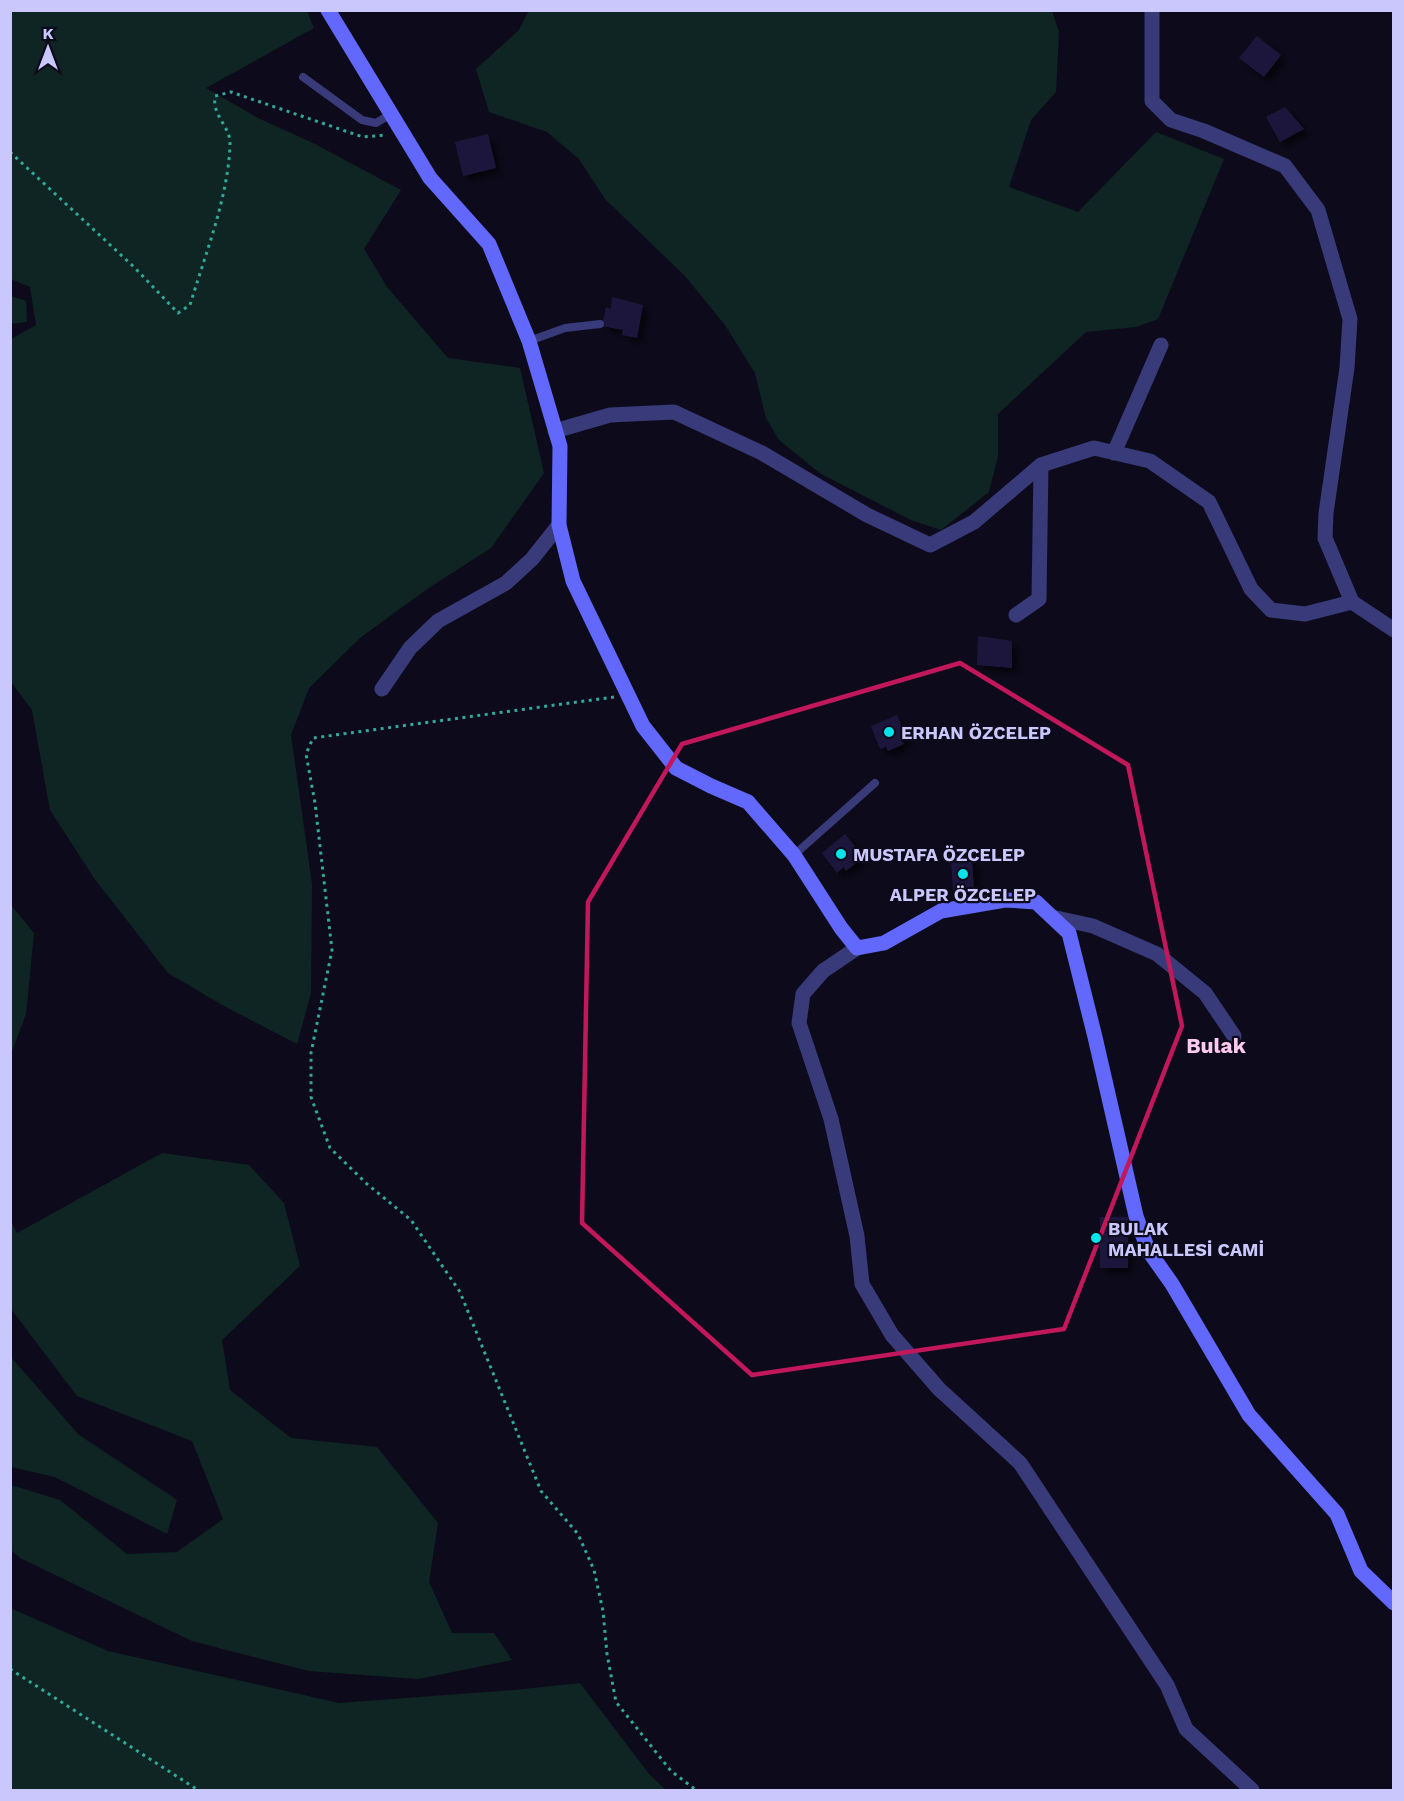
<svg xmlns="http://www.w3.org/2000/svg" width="1404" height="1801" font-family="'Work Sans',sans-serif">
  <defs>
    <filter id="shadow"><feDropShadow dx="5.5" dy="5.5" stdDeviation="3" flood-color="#0009"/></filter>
  </defs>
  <rect width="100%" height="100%" fill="#0d0b1b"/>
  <path fill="#0f2523" d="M 11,10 L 307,11 L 314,28 L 206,88 L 258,118 L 313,143 L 401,190 L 364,249 L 387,287 L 448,358 L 520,368 L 544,473 L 491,548 L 427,589 L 360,638 L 309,688 L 291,735 L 312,884 L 311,993 L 297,1044 L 222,1005 L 168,973 L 94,878 L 50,810 L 32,710 L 11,682 L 11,339 L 36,325 L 30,287 L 11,279 Z
    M 529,10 L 1052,11 L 1059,32 L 1056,92 L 1031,120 L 1009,187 L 1078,212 L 1156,132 L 1224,159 L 1158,319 L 1136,327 L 1086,332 L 998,414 L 998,456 L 989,492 L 941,530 L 911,520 L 821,474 L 779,440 L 766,418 L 755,373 L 725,325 L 685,276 L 605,199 L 579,159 L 547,132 L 489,112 L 476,69 L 519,30 Z
    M 11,296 L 26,301 L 27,322 L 11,324 Z
    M 11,905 L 34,933 L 26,1014 L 11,1054 Z
    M 162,1153 L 249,1165 L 284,1203 L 300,1266 L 222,1340 L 230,1390 L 291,1438 L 377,1447 L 438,1523 L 429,1582 L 452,1633 L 494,1633 L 512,1660 L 418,1679 L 309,1671 L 192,1641 L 20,1558 L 11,1550 L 11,1485 L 60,1500 L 127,1554 L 177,1552 L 223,1519 L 192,1441 L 77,1396 L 11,1309 L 11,1221 L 17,1233 Z
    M 10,1356 L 79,1435 L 177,1500 L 167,1534 L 55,1477 L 11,1467 Z
    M 10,1608 L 108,1651 L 339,1703 L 514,1690 L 580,1683 L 649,1774 L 666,1790 L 11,1790 Z"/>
  <path fill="#1d183c" filter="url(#shadow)" d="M 1257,36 L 1281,55 L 1264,77 L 1239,58 Z
    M 1285,107 L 1304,129 L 1280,142 L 1266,117 Z
    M 488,134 L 496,168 L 463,176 L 455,142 Z
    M 612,297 L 643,305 L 637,338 L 622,335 L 623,330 L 602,326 L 606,307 L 611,309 Z
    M 978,636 L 1012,641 L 1012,668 L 977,665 Z
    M 897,715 L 907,739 L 902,741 L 904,744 L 888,751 L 886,747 L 880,749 L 871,726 Z
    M 845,834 L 861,854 L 858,857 L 860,860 L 846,871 L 844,867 L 837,873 L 822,853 Z
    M 972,857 L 974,890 L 953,891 L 951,858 Z
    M 1100,1217 L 1128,1217 L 1128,1268 L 1100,1268 Z"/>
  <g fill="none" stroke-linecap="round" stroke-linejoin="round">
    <path stroke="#30a999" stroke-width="3" stroke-dasharray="3 4.5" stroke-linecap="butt" d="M 10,152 L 134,267 L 178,313 L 190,305 C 205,255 229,195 230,143 C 230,126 212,116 215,96 L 231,92 L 363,137 L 386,135
      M 10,269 L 10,273
      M 614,697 L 313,738 L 306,754 L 315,803 L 332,950 L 311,1053 L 311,1097 L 330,1148 L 367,1184 L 411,1220 L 460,1292 L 541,1491 L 578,1534 L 594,1570 L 603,1611 L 607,1654 L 616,1702 L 671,1771 L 696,1790
      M 10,1669 L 198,1790"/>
    <path stroke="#383a79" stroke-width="8" d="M 303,77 L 362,120 L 376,123 L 391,114
      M 529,341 L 565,328 L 600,324
      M 794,855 L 875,783"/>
    <path stroke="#383a79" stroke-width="15" d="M 1152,10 L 1152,101 L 1171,120 L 1204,131 L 1285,166 L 1318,210 L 1350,319 L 1347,368 L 1326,513 L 1325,538 L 1352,602
      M 555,431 L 610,415 L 674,412 L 762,453 L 867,515 L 930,545 L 974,522 L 1041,465 L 1094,448 L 1150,461 L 1209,502 L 1251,589 L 1271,610 L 1305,614 L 1352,602 L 1394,630
      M 1114,453 L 1161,345
      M 1016,615 L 1039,599 L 1041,465
      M 382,689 L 410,648 L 438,621 L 506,583 L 532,559 L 559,525
      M 1052,917 L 1093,926 L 1157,954 L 1205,993 L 1234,1036
      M 857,948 L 823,971 L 803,994 L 799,1023 L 831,1119 L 857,1236 L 862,1284 L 892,1335 L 939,1389 L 1020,1463 L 1167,1685 L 1186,1729 L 1252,1790"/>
    <path stroke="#6168fb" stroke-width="15" d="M 328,10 L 430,178 L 489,244 L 529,341 L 560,446 L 559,525 L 573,581 L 643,726 L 676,768 L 711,786 L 748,802 L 794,855 L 841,928 L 857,948 L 884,943 L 941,911 L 1005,900 L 1036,902 L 1069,933 L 1095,1037 L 1136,1216 L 1148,1250 L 1172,1284 L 1249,1415 L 1337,1514 L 1361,1571 L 1394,1603"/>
  </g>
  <path fill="none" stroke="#c2185b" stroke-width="4.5" stroke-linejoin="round" d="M 960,663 L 1128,765 L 1182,1026 L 1064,1329 L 752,1375 L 582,1223 L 588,902 L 682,744 Z"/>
  <g fill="#07e3ea" stroke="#0d0b1b" stroke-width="2">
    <circle cx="889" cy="732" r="6"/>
    <circle cx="841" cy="854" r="6"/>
    <circle cx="963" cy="874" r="6"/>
    <circle cx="1096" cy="1238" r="6"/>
  </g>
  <g text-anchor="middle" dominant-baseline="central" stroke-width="4.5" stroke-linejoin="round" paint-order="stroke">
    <g font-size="18" font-weight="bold" fill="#cac7fd" stroke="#0d0b1b" text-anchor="start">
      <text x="901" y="732">ERHAN ÖZCELEP</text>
      <text x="853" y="854">MUSTAFA ÖZCELEP</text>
      <text x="963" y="894" text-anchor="middle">ALPER ÖZCELEP</text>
      <text x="1108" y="1228">BULAK<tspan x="1108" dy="21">MAHALLESİ CAMİ</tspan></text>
    </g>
    <g font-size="21" font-weight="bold" fill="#fdc9ee" stroke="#0d0b1b">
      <text x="1216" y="1045">Bulak</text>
    </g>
  </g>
  <rect width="1404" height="1801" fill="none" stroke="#cac7fd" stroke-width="24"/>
  <g transform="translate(48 48)" stroke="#0d0b1b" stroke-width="4.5" paint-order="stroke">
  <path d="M0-4.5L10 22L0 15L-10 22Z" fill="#cac7fd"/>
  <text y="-9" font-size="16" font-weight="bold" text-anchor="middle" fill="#cac7fd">K</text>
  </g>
</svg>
